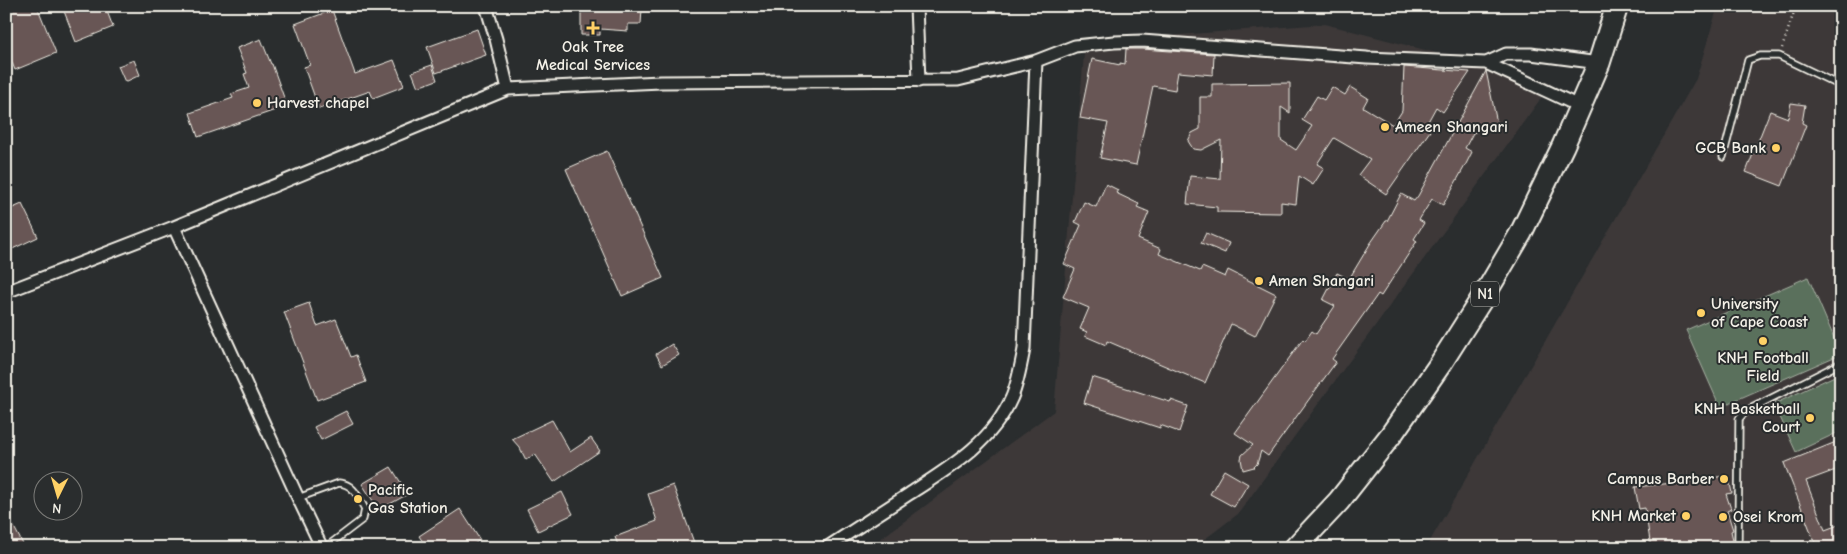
<svg xmlns="http://www.w3.org/2000/svg" width="1847" height="554" font-family="'Comic Neue',sans-serif">
  <rect width="100%" height="100%" fill="#2a2d2e"/>
  <filter id="ink" filterUnits="userSpaceOnUse"><feTurbulence type="fractalNoise" baseFrequency=".02" numOctaves="2"/><feDisplacementMap in="SourceGraphic" scale="10" xChannelSelector="R" yChannelSelector="G"/><feConvolveMatrix kernelMatrix="1 2 1 2 8 2 1 2 1" color-interpolation-filters="sRGB"/></filter>
  <g filter="url(#ink)">
    <path fill="#3d3939" d="M 1718,6 L 1841,6 L 1841,548 L 1426,548 L 1696,79 Z
      M 1325,24 L 1552,83 L 1238,514 L 1193,548 L 868,548 L 1054,411 L 1085,42 Z"/>
    <path fill="#5a705c" stroke="#a7b0a2" d="M 1808,277 L 1841,354 L 1720,407 L 1686,330 Z
      M 1841,373 L 1841,431 L 1796,452 L 1774,404 Z"/>
    <path fill="#685654" stroke="#f4f1e8" d="M 6,6 L 37,6 L 56,53 L 15,70 L 6,48 Z
      M 62,6 L 105,6 L 113,27 L 76,42 Z
      M 581,6 L 642,9 L 641,24 L 628,24 L 628,31 L 600,29 L 600,35 L 581,35 Z
      M 332,10 L 355,74 L 394,60 L 404,86 L 373,98 L 370,91 L 319,109 L 304,67 L 310,65 L 295,24 Z
      M 477,29 L 486,55 L 436,73 L 427,47 Z
      M 261,39 L 271,64 L 272,64 L 287,106 L 198,137 L 190,113 L 233,98 L 231,94 L 249,88 L 244,74 L 247,73 L 237,48 Z
      M 1126,49 L 1142,49 L 1214,54 L 1213,75 L 1178,72 L 1175,90 L 1153,86 L 1136,165 L 1100,158 L 1108,123 L 1080,118 L 1092,59 L 1120,65 L 1120,63 L 1125,64 Z
      M 134,60 L 140,75 L 125,82 L 118,66 Z
      M 432,65 L 437,80 L 418,87 L 412,72 Z
      M 1404,67 L 1470,72 L 1443,112 L 1436,107 L 1425,127 L 1430,131 L 1386,194 L 1358,175 L 1370,159 L 1334,138 L 1317,164 L 1324,168 L 1313,185 L 1299,176 L 1296,204 L 1281,202 L 1281,213 L 1217,212 L 1217,207 L 1187,204 L 1190,176 L 1220,179 L 1221,140 L 1201,150 L 1193,149 L 1188,141 L 1192,133 L 1200,129 L 1200,97 L 1212,97 L 1212,84 L 1290,83 L 1290,113 L 1281,107 L 1281,140 L 1296,150 L 1312,126 L 1302,120 L 1317,96 L 1324,100 L 1332,87 L 1345,95 L 1350,87 L 1368,98 L 1363,107 L 1393,125 L 1402,111 Z
      M 1486,71 L 1497,123 L 1473,133 L 1465,148 L 1472,152 L 1466,164 L 1443,205 L 1432,199 L 1419,220 L 1424,223 L 1414,239 L 1417,241 L 1381,296 L 1378,294 L 1332,359 L 1336,362 L 1268,456 L 1261,451 L 1257,464 L 1254,467 L 1243,470 L 1241,459 L 1242,455 L 1253,445 L 1235,433 L 1303,339 L 1305,341 L 1312,331 L 1316,334 L 1335,306 L 1323,300 L 1337,273 L 1349,279 L 1370,244 L 1386,221 L 1387,221 L 1401,194 L 1414,201 L 1418,196 Z
      M 1791,103 L 1805,105 L 1802,123 L 1806,125 L 1782,186 L 1746,172 L 1770,111 L 1788,118 Z
      M 607,151 L 663,278 L 622,296 L 566,169 Z
      M 1106,184 L 1118,190 L 1116,193 L 1139,204 L 1137,207 L 1149,212 L 1138,239 L 1161,249 L 1159,254 L 1200,271 L 1202,267 L 1225,277 L 1228,270 L 1276,294 L 1255,336 L 1231,324 L 1205,383 L 1107,341 L 1106,345 L 1085,336 L 1087,332 L 1080,329 L 1089,308 L 1063,297 L 1075,269 L 1064,264 L 1081,225 L 1075,222 L 1084,202 L 1096,207 Z
      M 22,204 L 38,237 L 6,252 L 6,211 Z
      M 1206,233 L 1229,243 L 1225,253 L 1201,243 Z
      M 309,303 L 317,326 L 336,319 L 351,357 L 356,355 L 366,382 L 317,400 L 284,312 Z
      M 672,344 L 679,355 L 662,365 L 656,354 Z
      M 1092,377 L 1170,402 L 1171,400 L 1188,406 L 1179,432 L 1160,425 L 1160,428 L 1084,403 Z
      M 346,411 L 353,424 L 321,440 L 314,427 Z
      M 552,420 L 570,452 L 591,438 L 600,451 L 554,482 L 535,454 L 526,460 L 520,448 L 512,439 Z
      M 1841,440 L 1841,468 L 1806,481 L 1825,530 L 1841,524 L 1841,548 L 1817,548 L 1784,463 Z
      M 391,467 L 408,494 L 379,510 L 362,484 Z
      M 1224,470 L 1248,484 L 1234,507 L 1210,494 Z
      M 1728,475 L 1732,493 L 1726,494 L 1731,509 L 1727,511 L 1733,530 L 1731,531 L 1733,540 L 1717,548 L 1651,548 L 1645,508 L 1639,509 L 1635,487 L 1702,480 Z
      M 673,485 L 696,548 L 619,548 L 615,537 L 657,521 L 648,494 Z
      M 562,492 L 573,514 L 538,531 L 527,509 Z
      M 460,509 L 480,540 L 468,548 L 427,548 L 419,536 Z
      M 6,512 L 25,548 L 6,548 Z"/>
    <g fill="none" stroke-linecap="round" stroke-linejoin="round">
      <g stroke="#f4f1e8" stroke-width="9">
        <path id="lane" d="M 1723,157 L 1748,60 L 1760,56 L 1779,56 L 1841,86
          M 298,498 L 339,483 C 354,484 358,497 365,509 L 363,519 L 325,548
          M 1738,548 L 1739,419 L 1746,411 L 1841,363"/>
      </g>
      <g stroke="#f4f1e8" stroke-width="15">
        <path id="street" d="M 486,6 L 496,39 L 508,89
          M 916,6 L 919,81
          M 1486,63 L 1506,54 L 1531,54 L 1599,63
          M 174,227 L 298,498 L 322,548
          M 6,292 L 174,227 L 508,89 L 661,82 L 958,80 L 1036,61 L 1075,46 L 1114,42 L 1142,41 L 1367,58 L 1486,63 L 1581,107
          M 826,548 C 854,530 881,512 909,494 C 949,468 992,443 1012,397 C 1018,382 1021,365 1024,349 L 1036,61"/>
      </g>
      <g stroke="#f4f1e8" stroke-width="25">
        <path id="highway" d="M 1295,548 L 1339,501 L 1391,435 L 1441,363 L 1488,289 L 1521,233 L 1563,146 L 1599,63 L 1617,6"/>
      </g>
      <path stroke="#f4f1e8" stroke-width="2.5" stroke-dasharray="1 4" stroke-linecap="butt" d="M 1782,48 L 1796,6
        M 1839,95 L 1841,103"/>
      <use href="#lane" stroke="#2a2d2e" stroke-width="5.5"/>
      <use href="#street" stroke="#2a2d2e" stroke-width="11"/>
      <use href="#highway" stroke="#2a2d2e" stroke-width="21"/>
    </g>
  </g>
  <g fill="#ffd166" stroke="#2a2d2e" stroke-width="2">
    <path d="M590.5 20.5h5v5h5v5h-5v5h-5v-5h-5v-5h5z"/>
    <circle cx="257" cy="103" r="5"/>
    <circle cx="1385" cy="127" r="5"/>
    <circle cx="1776" cy="148" r="5"/>
    <circle cx="1259" cy="281" r="5"/>
    <circle cx="1701" cy="313" r="5"/>
    <circle cx="1763" cy="341" r="5"/>
    <circle cx="1810" cy="418" r="5"/>
    <circle cx="1724" cy="479" r="5"/>
    <circle cx="358" cy="499" r="5"/>
    <circle cx="1686" cy="516" r="5"/>
    <circle cx="1723" cy="517" r="5"/>
  </g>
  <g text-anchor="middle" dominant-baseline="central" stroke-width="4" stroke-linejoin="round" paint-order="stroke">
    <rect fill="#2a2d2e" stroke="#b7b6b0" stroke-width="1" x="1471" y="281.5" width="28" height="25" rx="4"/>
    <g font-size="15" font-weight="bold" fill="#f4f1e8">
      <text x="1485" y="294">N1</text>
    </g>
    <g font-size="16" font-weight="bold" fill="#f4f1e8" stroke="#2a2d2e" text-anchor="start">
      <text x="593" y="47" text-anchor="middle">Oak Tree<tspan x="593" dy="18">Medical Services</tspan></text>
      <text x="267" y="103">Harvest chapel</text>
      <text x="1395" y="127">Ameen Shangari</text>
      <text x="1766" y="148" text-anchor="end">GCB Bank</text>
      <text x="1269" y="281">Amen Shangari</text>
      <text x="1711" y="304">University<tspan x="1711" dy="18">of Cape Coast</tspan></text>
      <text x="1763" y="358" text-anchor="middle">KNH Football<tspan x="1763" dy="18">Field</tspan></text>
      <text x="1800" y="409" text-anchor="end">KNH Basketball<tspan x="1800" dy="18">Court</tspan></text>
      <text x="1714" y="479" text-anchor="end">Campus Barber</text>
      <text x="368" y="490">Pacific<tspan x="368" dy="18">Gas Station</tspan></text>
      <text x="1676" y="516" text-anchor="end">KNH Market</text>
      <text x="1733" y="517">Osei Krom</text>
    </g>
  </g>
  <rect width="1847" height="554" fill="none" stroke="#2a2d2e" stroke-width="25"/>
  <rect x="12" y="12" width="1822" height="529" fill="none" stroke="#f4f1e8" stroke-width="2" filter="url(#ink)"/>
  <g transform="translate(58 496) rotate(185)"><circle r="24" fill="#2a2d2e" stroke="#7b7b78"/>
  <path d="M0-4L9 19L0 12L-9 19Z" fill="#ffd166"/>
  <text y="-8" font-size="14" font-weight="bold" text-anchor="middle" fill="#f4f1e8">N</text>
  </g>
</svg>
